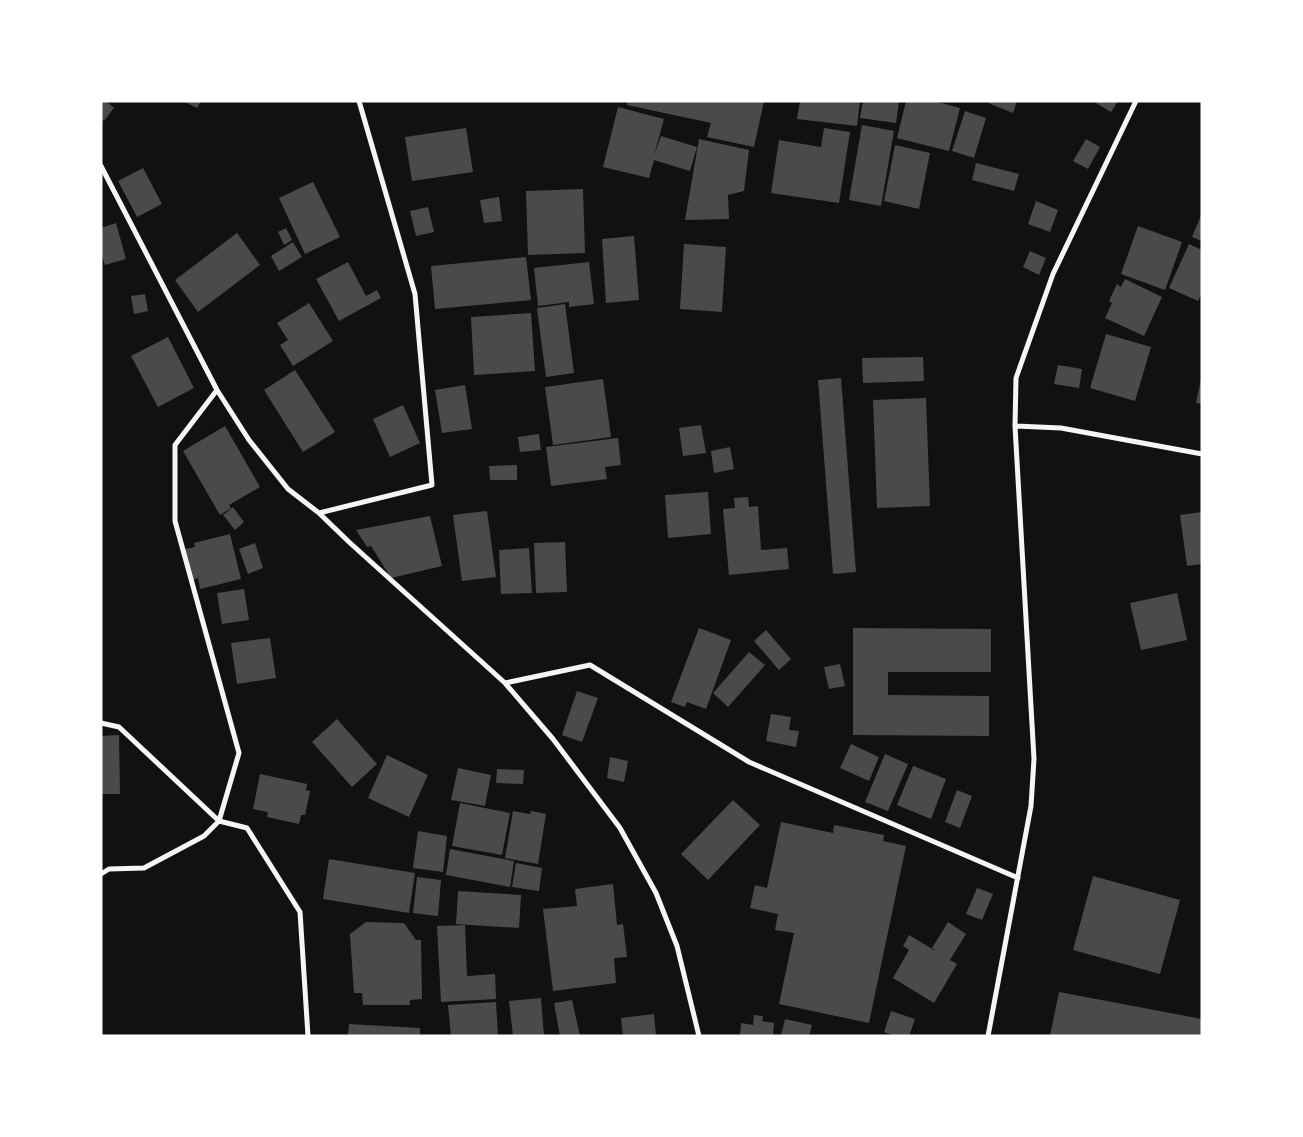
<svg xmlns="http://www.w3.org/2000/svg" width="1303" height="1137" font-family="Quicksand,sans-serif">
  <rect width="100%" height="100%" fill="#111"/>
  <path fill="#4a4a4a" d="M 101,101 L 106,101 L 114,108 L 104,121 L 101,119 Z
    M 183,101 L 201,101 L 197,108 Z
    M 627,101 L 764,101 L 754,147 L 707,137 L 711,123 L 627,105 Z
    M 800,101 L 860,101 L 857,126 L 797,119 Z
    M 863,101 L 899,101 L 896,123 L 860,118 Z
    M 906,101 L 934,101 L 960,108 L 949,151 L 897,138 Z
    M 989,101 L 1017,101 L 1013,113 L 988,103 Z
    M 1096,101 L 1118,101 L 1111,112 L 1096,103 Z
    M 618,107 L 664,119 L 654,156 L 661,136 L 697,147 L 690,171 L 654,160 L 649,178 L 603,167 Z
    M 965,111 L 986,118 L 974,158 L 952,151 Z
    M 862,125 L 894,131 L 881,206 L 849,200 Z
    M 466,128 L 473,172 L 412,181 L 405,137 Z
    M 824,128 L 850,132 L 839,203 L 771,193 L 779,140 L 821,147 Z
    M 699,139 L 749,150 L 744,191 L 728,195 L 729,219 L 685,220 Z
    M 1086,139 L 1100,147 L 1088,169 L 1073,161 Z
    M 895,145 L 930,153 L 919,209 L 884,201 Z
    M 976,163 L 1019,174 L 1014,191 L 972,180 Z
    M 143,168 L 162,204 L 137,217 L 118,181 Z
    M 313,182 L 340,237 L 305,254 L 279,198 Z
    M 583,189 L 585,253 L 528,255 L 526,191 Z
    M 499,197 L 502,221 L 484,223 L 480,200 Z
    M 1036,201 L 1058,210 L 1050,232 L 1028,224 Z
    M 428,207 L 434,232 L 416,236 L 410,211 Z
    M 1202,213 L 1202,241 L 1192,237 Z
    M 116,223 L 126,259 L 105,265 L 101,253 L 101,228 Z
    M 1138,226 L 1182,242 L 1165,290 L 1121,274 Z
    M 286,228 L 292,240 L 284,245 L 278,232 Z
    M 237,233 L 260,265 L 198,312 L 175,280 Z
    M 634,236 L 639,300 L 606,303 L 602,239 Z
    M 293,242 L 302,257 L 279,271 L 271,256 Z
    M 684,244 L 726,247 L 722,312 L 680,309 Z
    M 1189,244 L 1202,250 L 1202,293 L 1198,301 L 1169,288 Z
    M 1030,251 L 1046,258 L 1039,275 L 1023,267 Z
    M 526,257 L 531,300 L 435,309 L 431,266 Z
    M 348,262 L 366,296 L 377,290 L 381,298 L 339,321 L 316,279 Z
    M 589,262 L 594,304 L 569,307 L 569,302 L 538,306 L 534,268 Z
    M 1125,279 L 1162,297 L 1144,336 L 1105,318 L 1112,303 L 1109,301 L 1117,284 L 1121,287 Z
    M 145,294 L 148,311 L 134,314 L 131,296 Z
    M 309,303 L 333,341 L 293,366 L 280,345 L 288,340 L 277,323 Z
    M 565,304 L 574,373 L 546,377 L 537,308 Z
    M 531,313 L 535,371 L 474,375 L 471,317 Z
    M 1106,334 L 1151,347 L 1135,401 L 1090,388 Z
    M 168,337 L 194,388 L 158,407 L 131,356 Z
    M 923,357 L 924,381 L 863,383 L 862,358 Z
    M 1058,365 L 1082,369 L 1079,388 L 1054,384 Z
    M 295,370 L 335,432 L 303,452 L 264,390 Z
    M 841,378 L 856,572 L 833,574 L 818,380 Z
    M 603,379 L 611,437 L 553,445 L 545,387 Z
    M 1201,379 L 1202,379 L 1202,404 L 1196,403 Z
    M 465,385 L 472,429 L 442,433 L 435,390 Z
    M 926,398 L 930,506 L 877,508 L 873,400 Z
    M 403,405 L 420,443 L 390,457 L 373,419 Z
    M 701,425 L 706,453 L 683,456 L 679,428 Z
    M 225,426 L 260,487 L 229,505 L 231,508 L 220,515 L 183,451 Z
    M 539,434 L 541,450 L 520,452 L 518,437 Z
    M 618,438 L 621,465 L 605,467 L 607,479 L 551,486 L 546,447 Z
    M 730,447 L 734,469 L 714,473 L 711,451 Z
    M 517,465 L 517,480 L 490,480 L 489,466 Z
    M 708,492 L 711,534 L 668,538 L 665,495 Z
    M 748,497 L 749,507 L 758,506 L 761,550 L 787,548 L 789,569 L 729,575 L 723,509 L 735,508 L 734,498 Z
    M 233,507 L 244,522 L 235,530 L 223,515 Z
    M 487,511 L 496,577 L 462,581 L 453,515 Z
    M 1202,512 L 1202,564 L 1187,566 L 1180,515 Z
    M 430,516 L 442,566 L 391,578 L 371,546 L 367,547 L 356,530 Z
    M 230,534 L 241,579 L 200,589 L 198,578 L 193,580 L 185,549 L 195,547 L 194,543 Z
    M 565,542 L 567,592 L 536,593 L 534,543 Z
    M 255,543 L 263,568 L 248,574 L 239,549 Z
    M 529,548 L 532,593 L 501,594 L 499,550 Z
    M 244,589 L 249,620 L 222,624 L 217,593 Z
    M 1177,593 L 1187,640 L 1141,650 L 1130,603 Z
    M 699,628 L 731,640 L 706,709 L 687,702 L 685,707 L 671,702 Z
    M 853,628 L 991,629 L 991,672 L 888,672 L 888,695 L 989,696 L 989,736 L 853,735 Z
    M 766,630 L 791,659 L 779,670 L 754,641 Z
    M 270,638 L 276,678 L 237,684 L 231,643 Z
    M 749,652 L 765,665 L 728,707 L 713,693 Z
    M 840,664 L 845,686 L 829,689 L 824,667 Z
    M 577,691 L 598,698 L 582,742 L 562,735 Z
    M 771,714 L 791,717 L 789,730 L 799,731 L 796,747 L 766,741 Z
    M 337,719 L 377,764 L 352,787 L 312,742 Z
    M 119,735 L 120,794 L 101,794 L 101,736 Z
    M 851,744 L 879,757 L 869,781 L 840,768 Z
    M 885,754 L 908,764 L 888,811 L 865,802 Z
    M 387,755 L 428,775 L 409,817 L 368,798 Z
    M 610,757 L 628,761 L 624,782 L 607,778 Z
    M 913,766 L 946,779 L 931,819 L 897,805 Z
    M 458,768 L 491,775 L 485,806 L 451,800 Z
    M 497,769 L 524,770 L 523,784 L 496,783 Z
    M 260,774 L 307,784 L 306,790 L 310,791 L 305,815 L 301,815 L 299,824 L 267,817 L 268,812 L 253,809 Z
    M 957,790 L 972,796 L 960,828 L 945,822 Z
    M 733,800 L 760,825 L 708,880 L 681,854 Z
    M 460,803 L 510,813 L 502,855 L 452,846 Z
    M 513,811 L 530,814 L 531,811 L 546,814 L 538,864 L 505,858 Z
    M 781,822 L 833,833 L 834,825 L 884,835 L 883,841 L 906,846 L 869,1023 L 779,1004 L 794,933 L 775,930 L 778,914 L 750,908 L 755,885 L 767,888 Z
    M 418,831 L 447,836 L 443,872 L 413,868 Z
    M 450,849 L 514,861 L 510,887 L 446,875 Z
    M 329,859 L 415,873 L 409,913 L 323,899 Z
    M 516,863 L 542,868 L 539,891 L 512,887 Z
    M 1093,876 L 1180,900 L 1160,974 L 1073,950 Z
    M 417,877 L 441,880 L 438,916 L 413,913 Z
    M 613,884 L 617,925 L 623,924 L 627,957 L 614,958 L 616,983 L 553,991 L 543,909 L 577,906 L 575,889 Z
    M 977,888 L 993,894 L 982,920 L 966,914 Z
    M 458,891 L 521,895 L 519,928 L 456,924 Z
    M 366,922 L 404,923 L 416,940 L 421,940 L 422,999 L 410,1000 L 410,1005 L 363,1005 L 362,993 L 354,993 L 350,934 Z
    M 948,922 L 966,934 L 950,960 L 957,964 L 934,1003 L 893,978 L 909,950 L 903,946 L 909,935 L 939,953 L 932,948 Z
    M 465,925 L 467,976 L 495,974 L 496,999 L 441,1002 L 437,926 Z
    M 1059,992 L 1202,1019 L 1202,1036 L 1050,1036 Z
    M 541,998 L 544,1036 L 513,1036 L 509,1001 Z
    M 572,1000 L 580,1036 L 560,1036 L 554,1003 Z
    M 496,1002 L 498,1036 L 451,1036 L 448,1005 Z
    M 891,1011 L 915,1019 L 909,1036 L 895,1036 L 884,1032 Z
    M 654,1014 L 656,1036 L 623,1036 L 621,1018 Z
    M 754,1015 L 763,1016 L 762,1021 L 774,1023 L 773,1036 L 740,1036 L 741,1023 L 753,1025 Z
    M 785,1019 L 812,1025 L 809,1036 L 781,1036 Z
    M 349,1024 L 420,1028 L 420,1036 L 348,1036 Z"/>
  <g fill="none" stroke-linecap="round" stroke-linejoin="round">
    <path stroke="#f5f5f5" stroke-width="5" d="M 101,166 L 217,390 L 249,440 L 288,489 L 319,513 L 349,542 L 505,683 L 553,739 L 620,828 L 656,893 L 677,946 L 699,1036
      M 1015,426 L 1061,428 L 1202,454
      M 319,513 L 432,485 L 415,294 L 359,101
      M 505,683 L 590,665 L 749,762 L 1018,878
      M 101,723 L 119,727 L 219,821 L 247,828 L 300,912 L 308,1036
      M 101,874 L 109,869 L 144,868 L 204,836 L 219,821 L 239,753 L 175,521 L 175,445 L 217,390
      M 988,1036 L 1031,806 L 1034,759 L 1015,426 L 1016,378 L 1053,274 L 1136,101"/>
  </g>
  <rect width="1303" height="1137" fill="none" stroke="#ffffff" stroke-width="205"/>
</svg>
